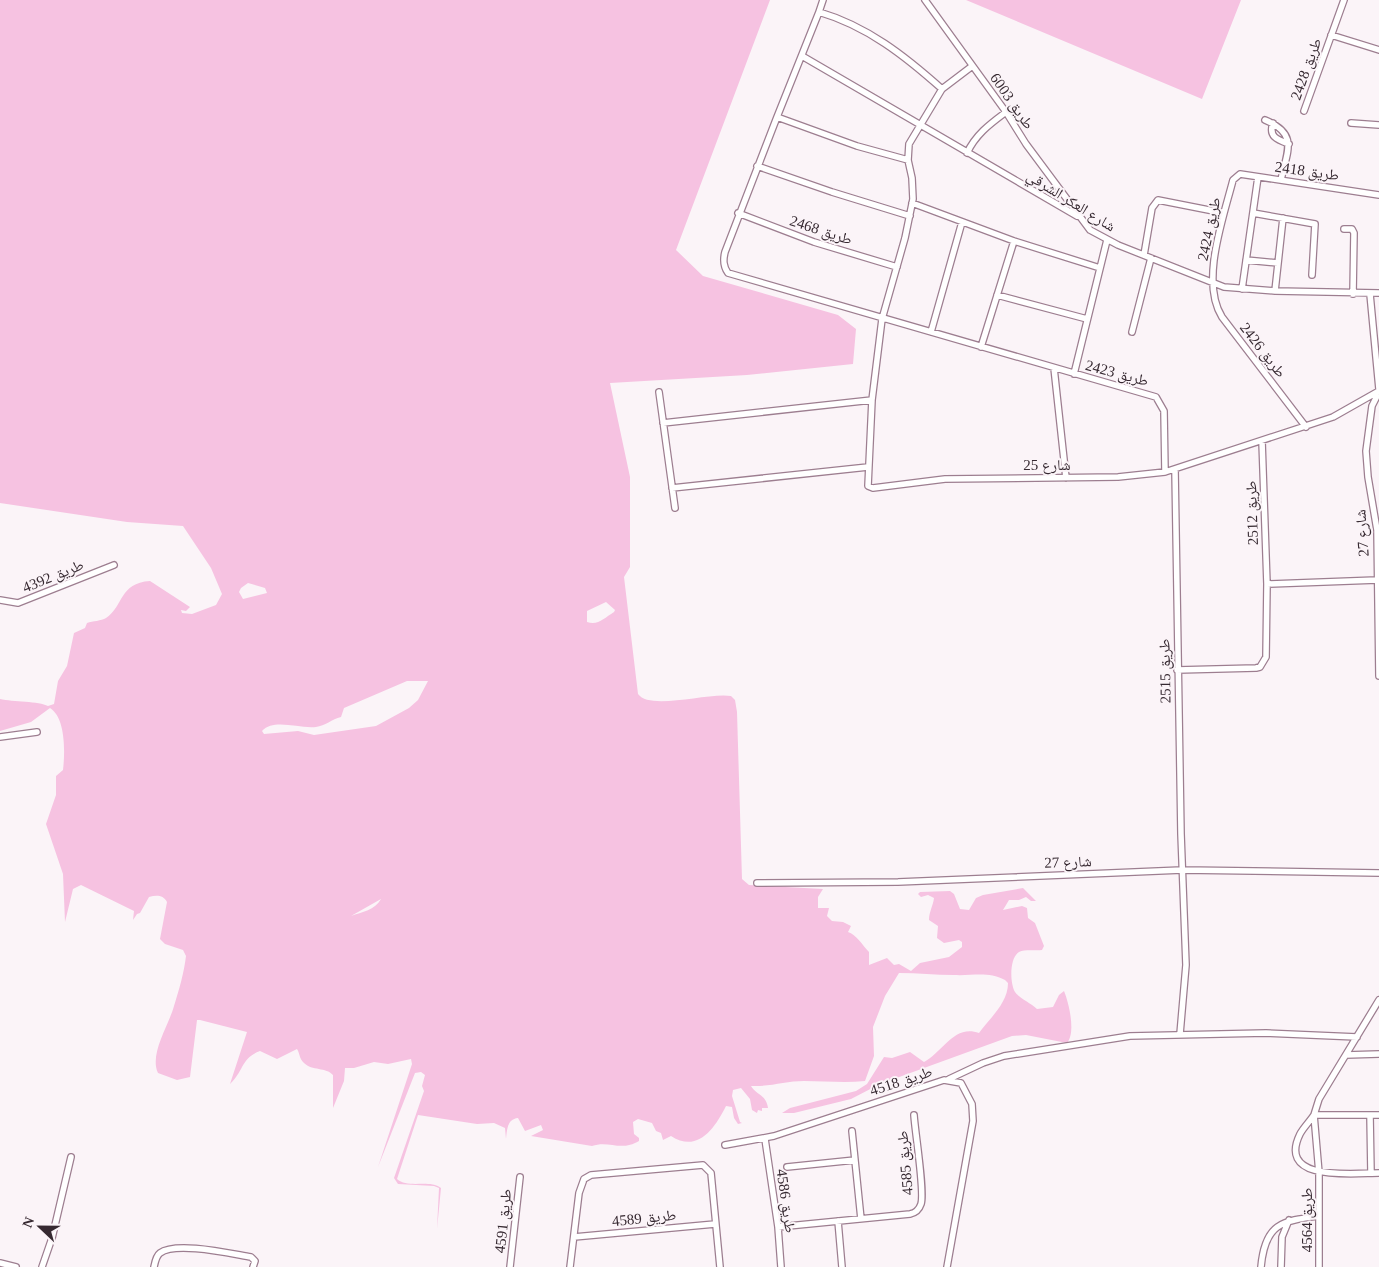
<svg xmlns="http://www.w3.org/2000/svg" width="1379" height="1267" font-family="'Times New Roman','Noto Naskh Arabic',serif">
  <rect width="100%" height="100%" fill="#fbf4f8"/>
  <path fill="#f6c2e1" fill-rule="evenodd" d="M 0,0 L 770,0 L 676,250 L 703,276 L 838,315 L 856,329 L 853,364 L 747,375 L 610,383 L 630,477 L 630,567 L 624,577 L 638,694 C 650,711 709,692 731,696 L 735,700 L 737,712 L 742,879 L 749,885 L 823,889 L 818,897 L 818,908 L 829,908 L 827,916 L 832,921 L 843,922 L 851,926 L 848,932 C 856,934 863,946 869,952 L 869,965 L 887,958 L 894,965 L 899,964 L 911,971 L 920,963 L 949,957 L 962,947 L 962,942 L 959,940 L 944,943 L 937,938 L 938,926 L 929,920 C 929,912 933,906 934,898 L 928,895 L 921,897 L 918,894 L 920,892 L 950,891 L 954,894 L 960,909 L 969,910 L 976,898 L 983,895 L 1023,888 L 1036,901 L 1031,901 L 1026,897 L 1019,900 L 1009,900 L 1003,910 L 1022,906 L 1027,908 L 1028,918 L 1035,923 L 1044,946 L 1042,950 C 1035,951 1025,949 1019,952 C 1009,958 1010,984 1015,992 C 1020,999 1031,1003 1037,1009 L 1053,1007 L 1059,995 L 1064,991 C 1069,1003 1076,1033 1067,1043 L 1026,1035 L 1012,1036 L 880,1084 L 851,1099 L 794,1113 L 782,1113 L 790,1108 L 856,1091 L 867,1084 L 884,1057 L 892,1058 L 910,1052 L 924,1062 C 943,1052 954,1024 979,1033 C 990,1018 1008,1003 1008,983 L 1005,980 C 988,971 973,976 954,975 C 935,975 918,973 899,973 L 885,996 L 873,1027 L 874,1056 L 865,1081 C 845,1083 824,1081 804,1081 C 786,1081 769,1087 751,1086 C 756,1095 766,1094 768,1108 L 762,1108 L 762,1111 L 758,1110 L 757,1113 L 752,1110 L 750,1099 L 741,1088 L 733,1090 L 732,1096 L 740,1122 L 742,1123 L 738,1124 L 734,1118 L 732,1107 L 726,1106 C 714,1130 697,1153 671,1136 L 663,1140 L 661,1133 L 656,1131 L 652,1123 L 638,1119 L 633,1122 L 634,1134 L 639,1138 L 639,1141 C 621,1152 609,1140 592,1146 L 531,1136 L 543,1130 L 541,1125 L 525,1131 L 518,1118 C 507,1119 507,1130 506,1139 L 505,1128 L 494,1123 L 477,1124 L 418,1115 L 397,1179 C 408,1189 429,1179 441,1188 L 437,1229 L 439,1188 L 434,1186 L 398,1184 L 394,1178 L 424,1091 L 422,1086 L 425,1075 L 421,1072 L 415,1073 L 378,1167 L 412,1064 L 411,1059 L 388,1064 L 374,1062 L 354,1068 L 345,1068 L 344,1081 L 333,1108 L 333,1075 C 326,1067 312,1071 304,1063 C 299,1058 300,1054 297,1049 L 277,1059 L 260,1051 C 241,1058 244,1071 230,1084 L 247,1032 L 200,1020 L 197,1020 L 190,1077 L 177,1080 L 158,1073 C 149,1054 169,1025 174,1006 C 179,990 184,973 186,956 L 183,950 L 165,944 L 160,939 L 167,902 C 163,895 157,895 149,897 L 140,913 L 137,914 L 133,920 L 134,911 L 81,885 L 73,889 L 65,922 L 63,874 L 46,824 L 56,795 L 56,776 L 63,770 C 65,753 66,718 50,708 L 31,722 L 0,731 L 0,699 C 13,702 39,701 48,706 L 54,704 L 58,681 L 67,666 L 74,633 L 85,628 L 87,623 C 93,621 101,621 106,618 C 124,606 119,583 150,581 L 190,607 L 186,611 L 181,610 L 182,613 L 192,614 L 216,605 L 222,594 L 211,568 L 183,526 L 127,522 L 0,503 ZM 248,583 L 265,588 L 267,593 L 243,599 L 239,592 L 241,588 ZM 606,602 L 615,610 L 614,612 C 604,618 598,626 587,622 L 587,611 ZM 407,681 L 428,681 L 418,700 L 409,708 L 376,726 L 314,735 L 298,731 L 264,734 L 262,731 C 274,718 299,729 316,727 C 325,726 332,719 341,717 L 344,708 ZM 381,899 C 375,910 362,912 351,916 Z
    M 966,0 L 1241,0 L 1202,99 Z"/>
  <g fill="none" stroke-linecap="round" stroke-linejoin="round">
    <g stroke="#9d7e90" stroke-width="8">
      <path id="street" d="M 823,0 L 819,12 C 867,26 905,56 942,89
        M 925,0 L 1006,112 L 1026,144 L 1090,230 L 1118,245 L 1224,287 L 1275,291 L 1379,293
        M 1331,35 L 1379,50
        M 802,56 L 1077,216
        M 971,67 L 942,89 L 909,144 L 908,160 L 912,178 L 913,199 L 905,238 L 882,319 L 872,400 L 868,486 L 873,488 L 945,479 L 1118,477 L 1165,472 L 1333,417 L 1379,391
        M 1304,111 L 1344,0
        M 777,117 L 819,12
        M 1265,120 C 1299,134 1287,151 1281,180
        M 1273,123 C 1268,137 1278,140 1289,144
        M 1351,123 L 1379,125
        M 967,153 C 976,134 990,124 1006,112
        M 908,160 L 857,146 L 777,117 L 725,252 C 723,260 723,266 728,273 L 1156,397 L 1164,411 L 1165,472
        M 757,166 L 832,192 L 910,216
        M 912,203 L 1014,241 L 1100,268
        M 738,213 L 814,242 L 897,267
        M 1253,213 L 1315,224 L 1312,275
        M 1344,229 L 1352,229 L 1354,233 L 1353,294
        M 1144,255 L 1152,208 L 1158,200 L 1224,213
        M 1246,260 L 1278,263
        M 1242,289 L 1258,177
        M 1275,291 L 1283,218
        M 1370,294 L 1379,389
        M 997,295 L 1087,319
        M 931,332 L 962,222
        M 1132,332 L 1151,258
        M 981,347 L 1014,241
        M 1054,368 L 1066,478
        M 1074,374 L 1107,240
        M 659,392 L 675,508
        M 1379,392 L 1372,406 L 1366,451 L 1368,477 L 1377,530 L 1379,676
        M 663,423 L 872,400
        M 1306,427 L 1222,317 C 1200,282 1223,219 1233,180 L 1240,174 L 1379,195
        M 1175,470 L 1181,834 L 1186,965 L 1180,1034
        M 672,488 L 868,467
        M 1267,584 L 1377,580
        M 0,600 L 18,603 L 114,565
        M 1177,670 L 1256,668 L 1260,667 L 1266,657 L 1267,584 L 1262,441
        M 0,737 L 37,732
        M 757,883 L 898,882 L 1182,870 L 1379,873
        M 1346,1055 L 1379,1054
        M 949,1079 L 983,1063 L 1004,1056 L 1130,1036 L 1266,1033 L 1357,1037
        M 1370,1115 L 1371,1173
        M 1379,1115 L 1314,1115 C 1310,1121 1303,1128 1300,1134 C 1276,1183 1355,1173 1379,1173
        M 852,1131 L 861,1219
        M 765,1139 L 778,1227 L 781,1267
        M 725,1145 L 774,1136 L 944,1080 L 961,1083 L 972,1104 L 973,1121 L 947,1267
        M 787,1167 L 855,1160
        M 838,1221 L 842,1267
        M 778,1227 L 910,1214 C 915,1213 919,1210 921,1204 C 925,1192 915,1132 914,1115
        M 574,1237 L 715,1224
        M 0,1263 L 16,1267
        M 42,1267 L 52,1238 L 71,1157
        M 154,1267 C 155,1262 156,1256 160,1253 C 176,1241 232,1254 251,1257 L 255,1261 L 253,1267
        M 510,1267 L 520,1177
        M 570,1267 L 579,1193 L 584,1179 L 591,1175 L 703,1165 L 711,1173 L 720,1267
        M 1261,1267 C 1265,1223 1282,1221 1319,1216
        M 1281,1267 L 1282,1237 L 1289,1220
        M 1319,1267 L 1319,1173 L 1314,1115 L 1319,1099 L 1379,1000"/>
    </g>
    <use href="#street" stroke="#fff" stroke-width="5.5"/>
  </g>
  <g text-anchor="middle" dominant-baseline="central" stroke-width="4" stroke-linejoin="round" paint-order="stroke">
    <g font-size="15" fill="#362931" stroke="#fbf4f8">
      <text transform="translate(1306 69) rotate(-70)">طريق 2428</text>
      <text transform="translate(1012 101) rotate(55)">طريق 6003</text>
      <text transform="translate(1307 171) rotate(8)">طريق 2418</text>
      <text transform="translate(1071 201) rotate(32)">شارع العكر الشرقي</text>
      <text transform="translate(1209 229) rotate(-78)">طريق 2424</text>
      <text transform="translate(821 230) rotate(18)">طريق 2468</text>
      <text transform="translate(1263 350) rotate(52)">طريق 2426</text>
      <text transform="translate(1117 373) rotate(15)">طريق 2423</text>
      <text x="1047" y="465">شارع 25</text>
      <text transform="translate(1252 513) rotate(-92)">طريق 2512</text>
      <text transform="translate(1362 533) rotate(-94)">شارع 27</text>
      <text transform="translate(53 576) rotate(-22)">طريق 4392</text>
      <text transform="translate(1165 671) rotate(-91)">طريق 2515</text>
      <text transform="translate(1068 862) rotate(-2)">شارع 27</text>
      <text transform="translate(901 1081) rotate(-18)">طريق 4518</text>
      <text transform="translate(905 1163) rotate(-95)">طريق 4585</text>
      <text transform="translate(786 1201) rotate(82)">طريق 4586</text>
      <text transform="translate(644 1218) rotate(-6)">طريق 4589</text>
      <text transform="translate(1307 1220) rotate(-90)">طريق 4564</text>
      <text transform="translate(503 1221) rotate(-84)">طريق 4591</text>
    </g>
  </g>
  <g transform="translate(40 1227) rotate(292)" stroke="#fbf4f8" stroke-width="4" paint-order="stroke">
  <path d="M0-4L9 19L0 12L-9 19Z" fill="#362931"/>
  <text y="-8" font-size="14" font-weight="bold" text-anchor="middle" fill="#362931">N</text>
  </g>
</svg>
